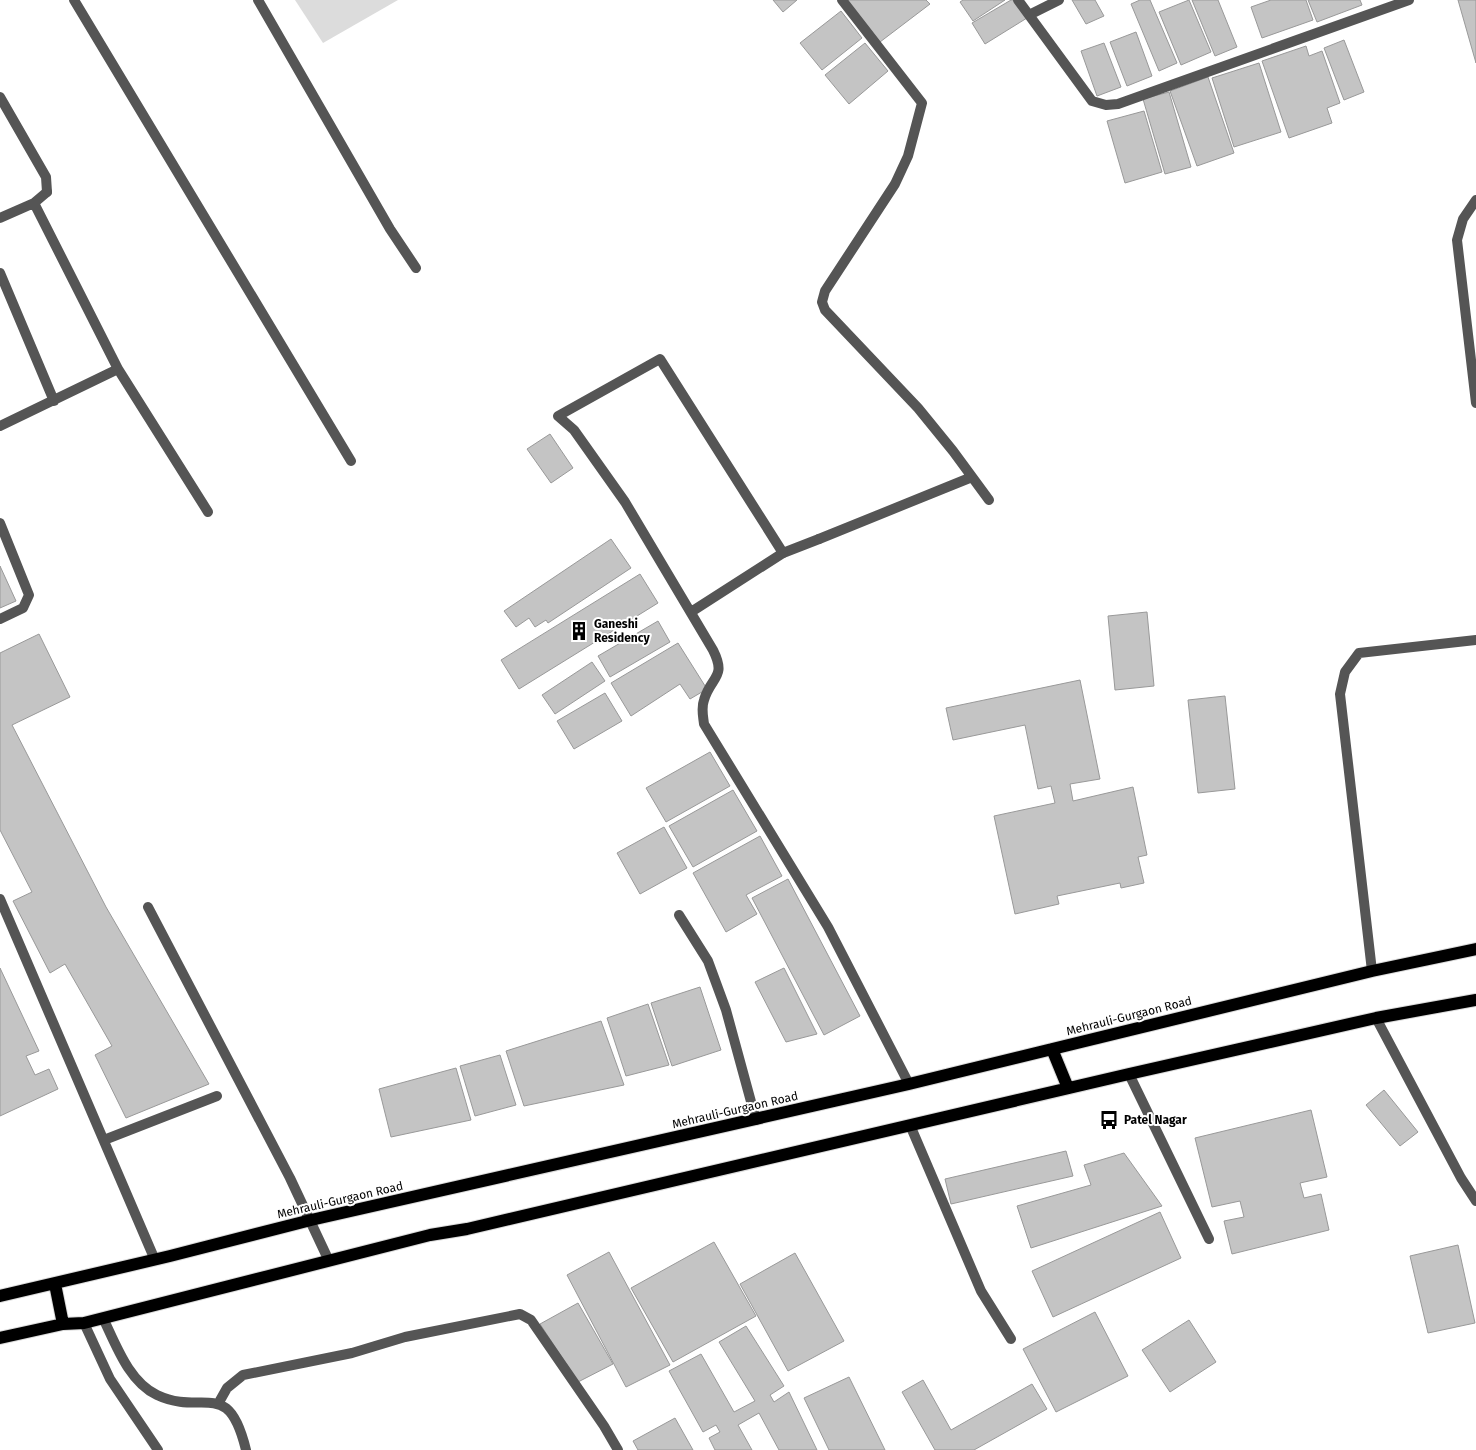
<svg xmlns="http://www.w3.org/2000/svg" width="1476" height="1450" font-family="'Fira Sans',sans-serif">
  <rect width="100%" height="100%" fill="#fff"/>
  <path fill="#dcdcdc" d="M 295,0 L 398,0 L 323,43 Z"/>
  <path fill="#c4c4c4" stroke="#999" d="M 773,0 L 797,0 L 783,12 Z
    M 847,0 L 926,0 L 930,4 L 880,42 Z
    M 963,0 L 1005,0 L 973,21 L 960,2 Z
    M 1011,0 L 1016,0 L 1027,18 L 985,44 L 972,23 Z
    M 1072,0 L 1095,0 L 1104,16 L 1086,24 Z
    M 1140,0 L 1150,0 L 1177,63 L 1159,71 L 1131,4 Z
    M 1189,0 L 1211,52 L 1181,65 L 1159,12 Z
    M 1192,0 L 1218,0 L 1237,47 L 1215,56 Z
    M 1271,0 L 1306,0 L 1313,20 L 1262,38 L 1251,7 Z
    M 1308,0 L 1360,0 L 1362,5 L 1317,22 Z
    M 1458,0 L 1476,0 L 1476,63 Z
    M 841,11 L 862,38 L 822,70 L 800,43 Z
    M 1136,32 L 1152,76 L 1127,86 L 1110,42 Z
    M 1344,40 L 1364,92 L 1344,100 L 1324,48 Z
    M 865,43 L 888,71 L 849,104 L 825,75 Z
    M 1104,43 L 1121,87 L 1097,96 L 1081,51 Z
    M 1306,46 L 1309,56 L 1322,51 L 1340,103 L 1327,108 L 1332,123 L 1289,138 L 1262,61 Z
    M 1259,63 L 1281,132 L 1234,147 L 1212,78 Z
    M 1208,77 L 1234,153 L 1197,166 L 1170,91 Z
    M 1169,92 L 1191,167 L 1165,174 L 1143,99 Z
    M 1144,111 L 1162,172 L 1125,183 L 1107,121 Z
    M 550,434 L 573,468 L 551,483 L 527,449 Z
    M 611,539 L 631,568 L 548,623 L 546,620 L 535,627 L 529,618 L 516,627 L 504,611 Z
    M 0,566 L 16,601 L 0,608 Z
    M 640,574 L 658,603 L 519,689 L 501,660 Z
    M 1147,612 L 1154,686 L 1115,690 L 1108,616 Z
    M 658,621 L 670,642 L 610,677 L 598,656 Z
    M 39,634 L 70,697 L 12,725 L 106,907 L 209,1084 L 126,1118 L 95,1055 L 112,1046 L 65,964 L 50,973 L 13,901 L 32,892 L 0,830 L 0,653 Z
    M 678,643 L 707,689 L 690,699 L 680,684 L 631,716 L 611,683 Z
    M 592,662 L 605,681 L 555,714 L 542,695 Z
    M 1080,680 L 1100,779 L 1070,784 L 1073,801 L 1133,787 L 1147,855 L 1138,857 L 1144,883 L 1121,888 L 1120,883 L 1057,896 L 1059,904 L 1015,914 L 994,816 L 1055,803 L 1051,786 L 1038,789 L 1025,725 L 953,740 L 946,708 Z
    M 605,693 L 622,721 L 574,749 L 557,721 Z
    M 1225,696 L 1235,789 L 1198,793 L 1188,700 Z
    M 710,752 L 730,786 L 666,822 L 646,788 Z
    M 733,790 L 757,831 L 693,867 L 669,826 Z
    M 664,827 L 687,868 L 640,894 L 617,853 Z
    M 760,836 L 782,876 L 746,895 L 757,914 L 726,932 L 693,873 Z
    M 788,879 L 860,1016 L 824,1035 L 752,898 Z
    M 0,968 L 39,1051 L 26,1056 L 35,1075 L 49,1069 L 58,1089 L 0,1116 Z
    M 784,968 L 817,1034 L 786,1042 L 755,982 Z
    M 700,987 L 721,1050 L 672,1066 L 651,1003 Z
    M 648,1004 L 669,1065 L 626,1076 L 607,1018 Z
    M 601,1021 L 624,1085 L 524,1106 L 506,1051 Z
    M 500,1055 L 516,1105 L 475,1116 L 460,1066 Z
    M 456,1068 L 471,1120 L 391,1137 L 379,1089 Z
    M 1384,1090 L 1418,1132 L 1400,1146 L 1366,1105 Z
    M 1311,1110 L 1327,1177 L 1300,1183 L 1304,1198 L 1321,1194 L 1329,1230 L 1232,1254 L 1224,1221 L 1244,1217 L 1240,1201 L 1212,1207 L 1195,1138 Z
    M 1066,1151 L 1073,1176 L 951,1204 L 945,1179 Z
    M 1124,1153 L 1162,1206 L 1031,1248 L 1017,1206 L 1091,1185 L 1084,1165 Z
    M 1160,1212 L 1181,1258 L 1053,1317 L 1032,1271 Z
    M 714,1242 L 756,1316 L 673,1362 L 631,1288 Z
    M 1458,1245 L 1475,1323 L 1428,1333 L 1410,1256 Z
    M 609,1252 L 670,1365 L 626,1387 L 567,1275 Z
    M 795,1253 L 844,1341 L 788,1371 L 740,1284 Z
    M 578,1303 L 613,1364 L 578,1382 L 540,1324 Z
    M 1095,1312 L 1128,1376 L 1056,1412 L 1023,1349 Z
    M 1189,1320 L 1216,1362 L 1170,1392 L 1142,1350 Z
    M 746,1326 L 784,1386 L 770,1395 L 774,1402 L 789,1392 L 817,1450 L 779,1450 L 759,1413 L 738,1425 L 752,1450 L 715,1450 L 709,1438 L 720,1432 L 716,1425 L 703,1432 L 669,1371 L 701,1354 L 734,1412 L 755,1401 L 719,1342 Z
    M 849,1377 L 885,1450 L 829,1450 L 804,1398 Z
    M 923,1380 L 951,1430 L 1032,1384 L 1047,1409 L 974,1450 L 935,1450 L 902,1392 Z
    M 675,1418 L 693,1450 L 638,1450 L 633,1441 Z"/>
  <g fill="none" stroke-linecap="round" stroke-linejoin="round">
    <g stroke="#dbdbdb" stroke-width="14">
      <path id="primary" d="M 1052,1049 L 1068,1088
        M 55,1284 L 63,1324
        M 0,1296 L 170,1256 L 311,1220 L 909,1084 L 1372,971 L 1476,949
        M 0,1338 L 63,1324 L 84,1323 L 430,1235 L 467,1229 L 1129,1074 L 1376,1018 L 1476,1000"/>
    </g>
    <path stroke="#555" stroke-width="10" d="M 1476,200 L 1463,219 L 1457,240 L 1476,403
      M 34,203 L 118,369
      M 0,218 L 34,203 L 47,192
      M 0,273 L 54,401
      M 0,426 L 118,369 L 208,512
      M 0,523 L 29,595 L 23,608 L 0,619
      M 783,553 L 819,539
      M 0,899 L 155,1260
      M 148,907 L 290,1178 L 329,1261
      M 1372,971 L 1340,694 L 1345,672 L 1359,653 L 1476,640
      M 104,1140 L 217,1096"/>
    <path stroke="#555" stroke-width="10" d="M 74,0 L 351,461
      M 258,0 L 390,229 L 416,268
      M 842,0 L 922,103 L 908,156 L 895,184 L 825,291 L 822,302 L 825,310 L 918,408 L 953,451 L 989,500
      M 1018,0 L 1092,101 L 1106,105 L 1118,104 L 1409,0
      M 1029,15 L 1059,0
      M 0,97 L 46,177 L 47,192
      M 819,539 L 972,477
      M 691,612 L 783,553 L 660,359 L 558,416 L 574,430 L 625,502 L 713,650 C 727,678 711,676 704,700 C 701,708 703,715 704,724 L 828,927 L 909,1084
      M 679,915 L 708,961 L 726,1010 L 756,1120
      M 1376,1018 L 1461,1178 L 1476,1201
      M 1129,1074 L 1209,1239
      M 910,1125 L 981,1291 L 1011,1339
      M 103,1318 C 116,1345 129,1382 157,1395 C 204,1417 228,1376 246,1450
      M 84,1323 L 110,1379 L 158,1450
      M 218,1404 L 227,1388 L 243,1375 L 352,1353 L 405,1337 L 520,1314 L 531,1320 L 604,1426 L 618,1450"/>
    <use href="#primary" stroke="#000" stroke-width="12"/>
  </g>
  <defs>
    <g id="building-bare" transform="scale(1.5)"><path d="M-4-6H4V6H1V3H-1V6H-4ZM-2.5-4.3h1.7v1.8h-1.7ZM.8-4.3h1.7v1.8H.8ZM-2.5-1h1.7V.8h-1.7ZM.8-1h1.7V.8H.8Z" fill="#000" stroke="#fff" stroke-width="2.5" paint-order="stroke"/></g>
    <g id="bus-bare" transform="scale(1.5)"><path d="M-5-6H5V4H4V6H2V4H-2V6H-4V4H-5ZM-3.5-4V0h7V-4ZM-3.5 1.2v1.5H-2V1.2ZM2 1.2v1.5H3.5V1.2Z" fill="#000" stroke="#fff" stroke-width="2.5" paint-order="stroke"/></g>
  </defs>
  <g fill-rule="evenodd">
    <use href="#building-bare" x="579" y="631"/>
    <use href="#bus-bare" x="1109" y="1120"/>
  </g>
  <g text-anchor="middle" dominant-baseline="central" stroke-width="4" stroke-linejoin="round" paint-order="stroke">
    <g font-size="12" font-weight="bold" fill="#000" stroke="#fff" text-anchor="start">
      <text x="594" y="624">Ganeshi<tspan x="594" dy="14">Residency</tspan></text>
      <text x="1124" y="1120">Patel Nagar</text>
    </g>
    <g font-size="12" fill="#000" stroke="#fff">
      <text transform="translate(1129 1016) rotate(-14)">Mehrauli-Gurgaon Road</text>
      <text transform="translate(735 1110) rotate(-13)">Mehrauli-Gurgaon Road</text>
      <text transform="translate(340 1200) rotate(-13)">Mehrauli-Gurgaon Road</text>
    </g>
  </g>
</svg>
